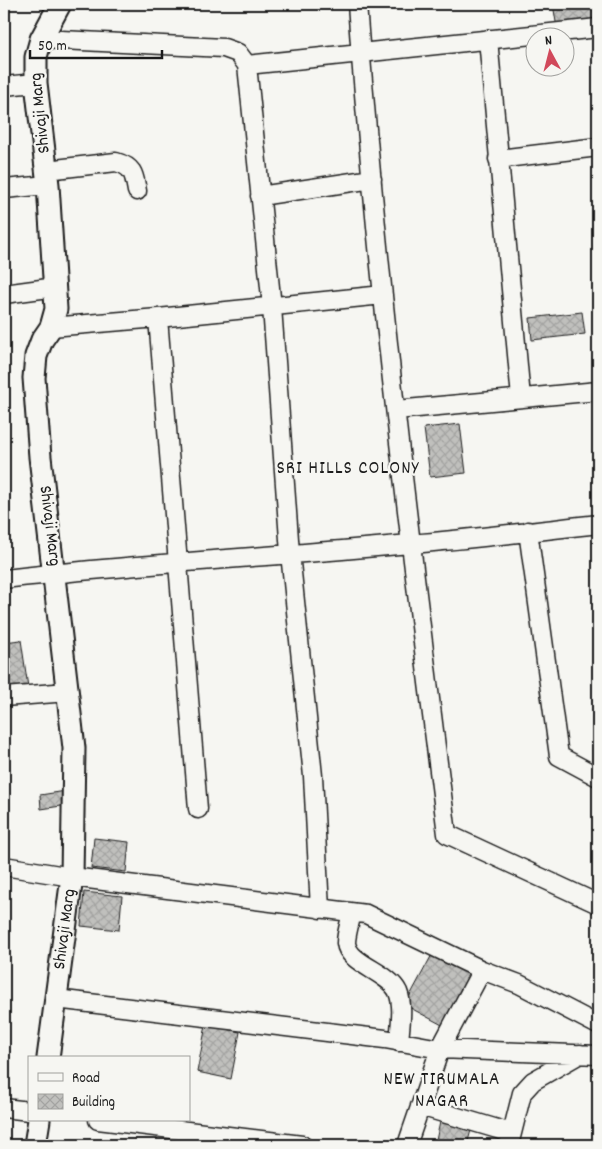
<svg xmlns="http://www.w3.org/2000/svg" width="602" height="1149" font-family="Dekko,sans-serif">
  <defs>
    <pattern id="building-cross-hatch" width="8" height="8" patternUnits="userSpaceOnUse" patternTransform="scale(1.25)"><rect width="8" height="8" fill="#c0c0bd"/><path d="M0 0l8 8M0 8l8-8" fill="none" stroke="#a4a4a2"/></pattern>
  </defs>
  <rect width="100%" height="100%" fill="#f6f6f2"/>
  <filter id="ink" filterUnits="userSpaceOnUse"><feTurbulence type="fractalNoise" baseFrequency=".02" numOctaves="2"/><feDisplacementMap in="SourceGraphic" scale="10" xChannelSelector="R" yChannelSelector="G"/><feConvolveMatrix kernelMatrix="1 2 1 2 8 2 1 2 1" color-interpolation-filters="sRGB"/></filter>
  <g filter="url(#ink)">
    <path fill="url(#building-cross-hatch)" stroke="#1c1c1c" d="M 553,4 L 593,4 L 595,23 L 557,28 Z
      M 582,312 L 585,334 L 532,340 L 530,318 Z
      M 460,424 L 466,473 L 430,477 L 424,428 Z
      M 21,640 L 28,687 L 8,690 L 4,663 L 4,642 Z
      M 66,791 L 68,805 L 41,809 L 40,795 Z
      M 94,838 L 129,842 L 126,872 L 91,868 Z
      M 84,892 L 122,896 L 119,930 L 81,926 Z
      M 435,949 L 475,971 L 444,1026 L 405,1005 Z
      M 206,1025 L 240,1032 L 231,1079 L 197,1072 Z
      M 440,1122 L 471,1130 L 467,1145 L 435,1145 Z"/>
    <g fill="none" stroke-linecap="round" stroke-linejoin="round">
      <g stroke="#1c1c1c" stroke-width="21">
        <path id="minor" d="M 357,4 C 377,281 412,558 447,834 L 598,904
          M 41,39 L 224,48 L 238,53 L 247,65 L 598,28
          M 488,39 L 521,398
          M 247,65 L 272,307 L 290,553 L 313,776 L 320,909
          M 4,86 L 36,83
          M 498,159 L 598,147
          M 47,170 L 116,162 C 134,167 134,175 137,191
          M 4,189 L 48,185
          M 260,196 L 372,179
          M 4,294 L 56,287
          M 158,318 L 198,809
          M 51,327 L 158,318 L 383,295
          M 396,410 L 598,391
          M 528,531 L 559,756 L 598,777
          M 4,579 C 139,563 275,557 410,544 C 473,539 536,531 598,524
          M 4,697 L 68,692
          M 4,866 L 72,877 L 366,914 L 482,970 L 519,984 L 598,1025
          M 352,913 C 350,922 346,934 346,943 C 348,964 389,972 398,992 C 404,1007 400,1026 399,1042
          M 56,999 L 385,1039 L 440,1049 L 598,1055
          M 420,1106 L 511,1133
          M 4,1108 L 29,1111
          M 98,1120 L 302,1145
          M 407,1145 L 440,1049 L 482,970
          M 509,1145 L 522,1093 L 533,1081 L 580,1054"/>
      </g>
      <g stroke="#1c1c1c" stroke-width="25">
        <g id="tertiary">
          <path id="s1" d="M 48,1058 L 72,877 L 74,748 L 40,457 L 34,378 L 36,356 L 42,340 L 51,327 L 56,309 L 48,185 L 36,83 L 36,57 L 41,39 L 60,4"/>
          <path d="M 35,1145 L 39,1120"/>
        </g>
      </g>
      <use href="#minor" stroke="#f6f6f2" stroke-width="18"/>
      <use href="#tertiary" stroke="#f6f6f2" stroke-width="21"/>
    </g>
  </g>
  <g text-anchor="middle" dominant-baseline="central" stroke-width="4.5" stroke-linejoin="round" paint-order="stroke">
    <g font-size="18" fill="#1c1c1c" stroke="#f6f6f2">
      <text transform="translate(41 113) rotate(-96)">Shivaji Marg</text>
      <text transform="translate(49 526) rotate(83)">Shivaji Marg</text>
      <text stroke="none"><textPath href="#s1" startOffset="130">Shivaji Marg</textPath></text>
    </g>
    <g font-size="19" letter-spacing="1" fill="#1c1c1c" stroke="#f6f6f2">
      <text x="348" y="469">SRI HILLS COLONY</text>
      <text x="442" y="1080">NEW TIRUMALA<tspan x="442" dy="22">NAGAR</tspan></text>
    </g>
  </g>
  <rect width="602" height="1149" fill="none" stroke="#f6f6f2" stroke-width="20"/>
  <rect x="10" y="10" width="582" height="1129" fill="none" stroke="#1c1c1c" stroke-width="2" filter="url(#ink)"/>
  <rect x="28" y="1056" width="162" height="65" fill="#f6f6f2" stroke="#9f9f9c"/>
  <rect x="38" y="1073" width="25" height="8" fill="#f6f6f2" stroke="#9f9f9c"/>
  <text x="72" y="1082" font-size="15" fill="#1c1c1c">Road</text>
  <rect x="38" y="1094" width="25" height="15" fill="url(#building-cross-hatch)" stroke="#9f9f9c"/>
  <text x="72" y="1106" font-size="15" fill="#1c1c1c">Building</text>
  <g transform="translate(550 52) rotate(353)"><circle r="24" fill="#f6f6f2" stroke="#9f9f9c"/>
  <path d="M0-4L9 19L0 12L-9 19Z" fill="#d1495b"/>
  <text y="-8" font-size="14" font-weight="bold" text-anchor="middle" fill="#1c1c1c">N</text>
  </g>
  <path d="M30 50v8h132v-8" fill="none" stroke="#1c1c1c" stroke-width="2.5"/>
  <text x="38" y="50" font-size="15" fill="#1c1c1c" stroke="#f6f6f2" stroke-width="4" paint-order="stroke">50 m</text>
</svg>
